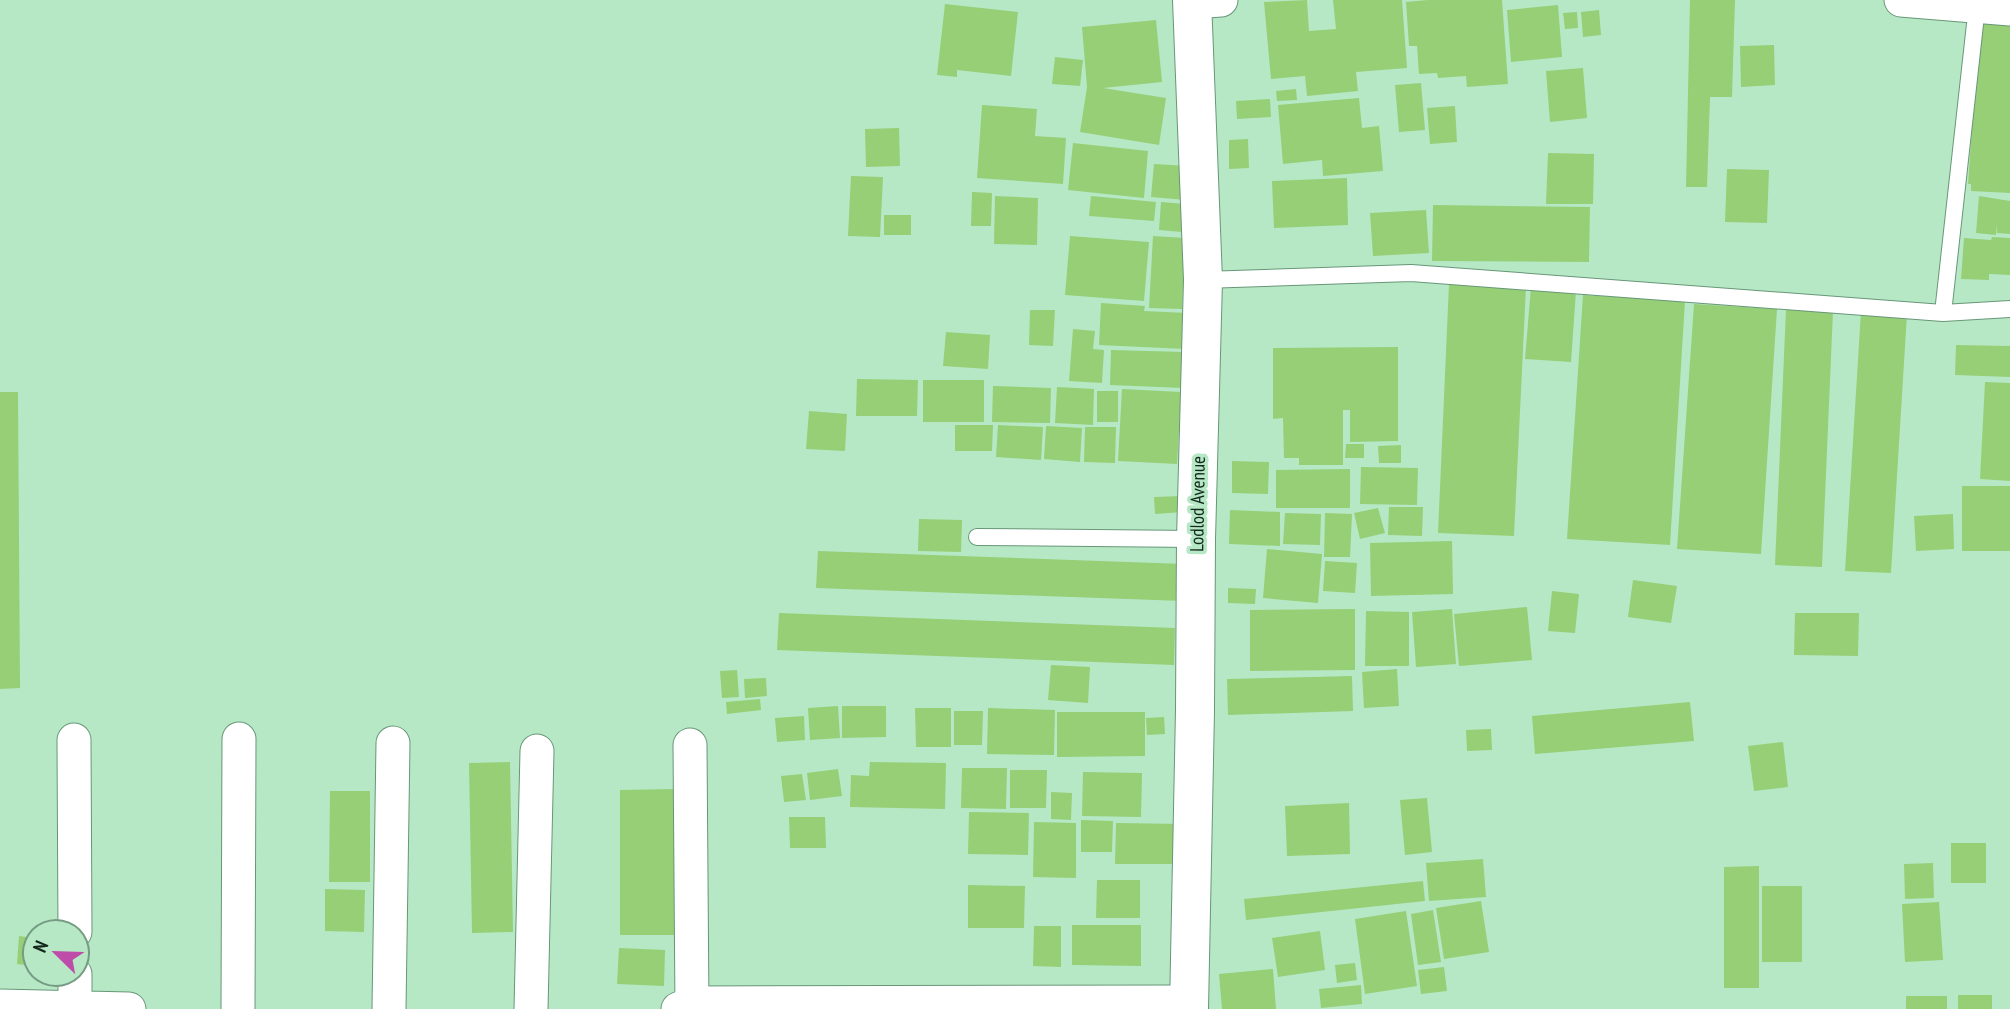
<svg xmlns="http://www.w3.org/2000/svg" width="2010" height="1009" font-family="'PT Sans Narrow',sans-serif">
  <rect width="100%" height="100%" fill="#b6e8c6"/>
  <path fill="#96cf76" d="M 1307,0 L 1309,31 L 1336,29 L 1333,0 L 1402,0 L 1407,68 L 1356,72 L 1358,91 L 1307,96 L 1305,76 L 1271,79 L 1264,2 Z
    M 1428,0 L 1502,0 L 1508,84 L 1467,87 L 1466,76 L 1438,78 L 1437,73 L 1419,74 L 1417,46 L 1409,46 L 1406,2 Z
    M 1690,0 L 1735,0 L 1732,97 L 1710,97 L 1707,187 L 1686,187 Z
    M 945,4 L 1018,12 L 1011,76 L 957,70 L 957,77 L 937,75 Z
    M 1558,5 L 1562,57 L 1511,62 L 1507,10 Z
    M 1599,10 L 1601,35 L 1583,37 L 1581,12 Z
    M 1577,12 L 1578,28 L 1565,29 L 1563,13 Z
    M 1980,14 L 2010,16 L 2010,193 L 1971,191 L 1971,184 L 1968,184 Z
    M 1156,20 L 1162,82 L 1103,88 L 1166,98 L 1159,145 L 1080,132 L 1087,87 L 1082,27 Z
    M 1774,45 L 1775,85 L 1741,87 L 1740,46 Z
    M 1055,57 L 1083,60 L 1080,86 L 1052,84 Z
    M 1583,68 L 1587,118 L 1550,122 L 1546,71 Z
    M 1421,83 L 1425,130 L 1399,132 L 1395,85 Z
    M 1296,89 L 1297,100 L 1277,101 L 1276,91 Z
    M 1359,98 L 1362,128 L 1379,126 L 1383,171 L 1323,176 L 1322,160 L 1283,164 L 1278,105 Z
    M 1270,99 L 1271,117 L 1237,119 L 1236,101 Z
    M 982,105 L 1037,109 L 1035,136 L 1066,138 L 1063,184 L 977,178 Z
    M 1455,106 L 1457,142 L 1430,144 L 1427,108 Z
    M 899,128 L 900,166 L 866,167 L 865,129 Z
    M 1248,139 L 1249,168 L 1229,169 L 1229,140 Z
    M 1073,143 L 1148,151 L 1144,198 L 1068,190 Z
    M 1548,153 L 1594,154 L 1593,204 L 1546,204 Z
    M 1154,164 L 1188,166 L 1186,200 L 1151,197 Z
    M 1727,169 L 1769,170 L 1767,223 L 1725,222 Z
    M 851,176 L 883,177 L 880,237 L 848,236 Z
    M 1347,178 L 1348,225 L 1274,228 L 1272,181 Z
    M 972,192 L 992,193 L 991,226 L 971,226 Z
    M 995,196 L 1038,198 L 1037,245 L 994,244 Z
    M 1091,196 L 1156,202 L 1154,221 L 1089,216 Z
    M 1979,196 L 2010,201 L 2010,234 L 1997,233 L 1997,224 L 1996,235 L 1976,233 Z
    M 1161,202 L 1185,204 L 1182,232 L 1159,230 Z
    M 1433,205 L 1590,207 L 1589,262 L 1432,261 Z
    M 1426,210 L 1429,253 L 1373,256 L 1370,213 Z
    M 884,215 L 911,215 L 911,235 L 884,235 Z
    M 1070,236 L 1149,242 L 1144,301 L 1065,295 Z
    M 1153,236 L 1185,238 L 1182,309 L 1149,308 Z
    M 1992,237 L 2010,238 L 2010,275 L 1989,274 L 1989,280 L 1961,279 L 1964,238 L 1991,240 Z
    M 1449,284 L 1526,287 L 1514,536 L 1438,533 Z
    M 1531,287 L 1576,291 L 1571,362 L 1525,359 Z
    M 1583,295 L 1685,301 L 1670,545 L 1567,539 Z
    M 1101,303 L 1145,306 L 1144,311 L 1187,313 L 1185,349 L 1099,345 Z
    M 1694,304 L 1777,309 L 1761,554 L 1677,549 Z
    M 1786,309 L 1833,311 L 1822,567 L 1775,565 Z
    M 1030,310 L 1055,310 L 1053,346 L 1029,345 Z
    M 1861,311 L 1907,314 L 1891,573 L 1845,571 Z
    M 1073,329 L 1095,331 L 1093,349 L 1104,350 L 1102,383 L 1069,381 Z
    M 946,332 L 990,335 L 988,369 L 943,366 Z
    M 1956,345 L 2010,346 L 2010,377 L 1955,375 Z
    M 1398,347 L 1398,441 L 1350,442 L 1350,410 L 1343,410 L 1343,465 L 1299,465 L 1299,458 L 1284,458 L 1283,418 L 1273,419 L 1273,348 Z
    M 1111,350 L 1184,352 L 1183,388 L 1110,385 Z
    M 857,379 L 918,380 L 917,416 L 856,416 Z
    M 923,380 L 984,380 L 984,422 L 923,422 Z
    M 1985,382 L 2010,383 L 2010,481 L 1980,479 Z
    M 993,386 L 1051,388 L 1050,423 L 992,422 Z
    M 1057,387 L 1094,389 L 1093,425 L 1055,423 Z
    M 1122,389 L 1181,392 L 1177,464 L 1118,461 Z
    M 1097,391 L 1118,391 L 1118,422 L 1097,422 Z
    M 0,392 L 18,392 L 20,688 L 0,689 Z
    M 809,411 L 847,414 L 845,451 L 806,449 Z
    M 955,425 L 993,425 L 992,451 L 955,451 Z
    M 998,425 L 1043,427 L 1041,460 L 996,457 Z
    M 1046,426 L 1082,428 L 1080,462 L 1044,459 Z
    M 1085,427 L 1116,427 L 1115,463 L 1084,462 Z
    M 1346,444 L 1364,444 L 1364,458 L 1345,458 Z
    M 1401,445 L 1401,463 L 1379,463 L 1378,446 Z
    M 1232,461 L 1269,462 L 1268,494 L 1232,493 Z
    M 1361,467 L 1418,468 L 1417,505 L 1360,504 Z
    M 1350,469 L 1350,508 L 1276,508 L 1276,470 Z
    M 1962,486 L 2010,486 L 2010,551 L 1962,551 Z
    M 1182,496 L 1183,512 L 1155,514 L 1154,497 Z
    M 1389,507 L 1423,507 L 1422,536 L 1388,535 Z
    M 1378,508 L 1385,533 L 1360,539 L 1354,513 Z
    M 1230,510 L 1280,512 L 1280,546 L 1229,544 Z
    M 1285,513 L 1321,514 L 1320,545 L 1283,544 Z
    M 1325,513 L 1352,514 L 1350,557 L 1324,557 Z
    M 1953,514 L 1954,549 L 1916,551 L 1914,516 Z
    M 919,519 L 962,520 L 961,552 L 918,551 Z
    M 1452,541 L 1453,594 L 1371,596 L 1370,543 Z
    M 1267,549 L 1322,554 L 1318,603 L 1263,598 Z
    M 818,551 L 1184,564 L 1183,601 L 816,588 Z
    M 1325,561 L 1357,563 L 1355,593 L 1323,591 Z
    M 1633,580 L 1677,586 L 1671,623 L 1628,617 Z
    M 1228,588 L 1256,589 L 1255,604 L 1228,603 Z
    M 1552,591 L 1579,594 L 1575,633 L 1548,631 Z
    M 1527,607 L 1532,660 L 1459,666 L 1454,614 Z
    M 1355,609 L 1355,670 L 1250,671 L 1250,610 Z
    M 1452,609 L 1456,664 L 1416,667 L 1412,612 Z
    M 1366,611 L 1409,612 L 1409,666 L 1365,666 Z
    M 779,613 L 1175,628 L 1174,665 L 777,650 Z
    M 1795,613 L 1859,613 L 1858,656 L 1794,655 Z
    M 1051,665 L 1090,667 L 1088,703 L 1048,700 Z
    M 1397,669 L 1399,706 L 1364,708 L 1362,672 Z
    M 737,670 L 739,697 L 722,698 L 720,671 Z
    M 1352,676 L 1353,711 L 1228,715 L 1227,679 Z
    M 766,678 L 767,696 L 745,698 L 744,679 Z
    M 760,699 L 761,710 L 727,714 L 726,702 Z
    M 1690,702 L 1694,741 L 1535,754 L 1532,716 Z
    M 838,706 L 840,738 L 810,740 L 808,708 Z
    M 842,706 L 886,706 L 886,737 L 842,738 Z
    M 915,708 L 951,708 L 951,747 L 916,747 Z
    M 988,708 L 1055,710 L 1054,755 L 987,754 Z
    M 954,711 L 983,711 L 982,745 L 954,745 Z
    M 1057,712 L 1145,712 L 1145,756 L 1057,757 Z
    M 804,716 L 805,740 L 777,742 L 775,718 Z
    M 1164,717 L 1165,734 L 1147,735 L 1146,718 Z
    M 1491,729 L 1492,750 L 1467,751 L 1466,730 Z
    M 1783,742 L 1788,787 L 1754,791 L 1748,746 Z
    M 510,762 L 513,932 L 472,933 L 469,763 Z
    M 870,762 L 946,763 L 945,809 L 850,807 L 851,775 L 869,776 Z
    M 962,768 L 1007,768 L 1006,809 L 961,808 Z
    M 838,769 L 842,796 L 810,800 L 807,773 Z
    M 1010,770 L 1047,770 L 1046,808 L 1010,808 Z
    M 1083,772 L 1142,773 L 1141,817 L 1082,816 Z
    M 802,774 L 806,800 L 784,802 L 781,776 Z
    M 675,789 L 675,935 L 620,935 L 620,790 Z
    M 330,791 L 370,791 L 370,882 L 329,882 Z
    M 1051,792 L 1072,793 L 1071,820 L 1051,819 Z
    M 1427,798 L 1432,852 L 1405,855 L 1400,800 Z
    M 1349,803 L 1350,854 L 1287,856 L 1285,806 Z
    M 969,812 L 1029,813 L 1028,855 L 968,854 Z
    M 789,817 L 825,817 L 826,848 L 790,848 Z
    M 1081,820 L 1113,821 L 1112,852 L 1081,852 Z
    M 1034,822 L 1076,823 L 1076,878 L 1033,877 Z
    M 1116,823 L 1183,824 L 1182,864 L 1115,864 Z
    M 1951,843 L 1986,843 L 1986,883 L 1951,883 Z
    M 1483,859 L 1486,897 L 1429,901 L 1426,863 Z
    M 1933,863 L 1934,898 L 1905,899 L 1904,864 Z
    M 1759,866 L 1759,988 L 1724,988 L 1724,867 Z
    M 1097,880 L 1140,880 L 1140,918 L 1096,918 Z
    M 1423,881 L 1425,901 L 1246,920 L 1244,899 Z
    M 968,885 L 1025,886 L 1024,928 L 968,928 Z
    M 1762,886 L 1802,886 L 1802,962 L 1762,962 Z
    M 325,889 L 365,890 L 364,932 L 325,931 Z
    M 1481,901 L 1489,952 L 1444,959 L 1436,908 Z
    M 1939,902 L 1943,960 L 1905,962 L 1902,904 Z
    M 1433,910 L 1441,962 L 1418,965 L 1411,914 Z
    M 1406,911 L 1417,986 L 1365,994 L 1355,919 Z
    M 1072,925 L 1141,925 L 1141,966 L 1072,965 Z
    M 1034,926 L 1061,926 L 1061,967 L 1033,966 Z
    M 1320,931 L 1325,970 L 1278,977 L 1272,938 Z
    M 19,936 L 35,938 L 35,966 L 17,964 Z
    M 619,948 L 665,950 L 664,986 L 617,984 Z
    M 1355,963 L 1357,980 L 1337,983 L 1335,965 Z
    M 1444,967 L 1447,991 L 1421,994 L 1418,970 Z
    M 1273,969 L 1276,1009 L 1222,1009 L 1219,974 Z
    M 1361,985 L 1362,1004 L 1321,1008 L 1319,989 Z
    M 1958,995 L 1992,995 L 1992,1009 L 1958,1009 Z
    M 1906,996 L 1947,996 L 1947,1009 L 1906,1009 Z"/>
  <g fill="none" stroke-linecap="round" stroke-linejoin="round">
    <g stroke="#679777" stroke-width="18">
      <path id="lane" d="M 1203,280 L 1411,273 L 1943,313 L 1977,6
        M 1943,313 L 2010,309
        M 977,537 L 1196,539"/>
    </g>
    <g stroke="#679777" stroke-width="35">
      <path id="street" d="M 1901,0 L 2010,9
        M 1193,2 L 1221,0
        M 74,740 L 75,932
        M 690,745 L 692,1009
        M 75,974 L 75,1008
        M 0,1006 L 129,1009
        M 238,1009 L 239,739
        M 389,1009 L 393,743
        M 531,1009 L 537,751
        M 678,1009 L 692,1003 L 1188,1002"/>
    </g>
    <g stroke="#679777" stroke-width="40">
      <path id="secondary" d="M 1189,1009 L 1195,710 L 1196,539 L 1203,280 L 1192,0"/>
    </g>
    <use href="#lane" stroke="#fff" stroke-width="16"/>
    <use href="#street" stroke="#fff" stroke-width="33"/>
    <use href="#secondary" stroke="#fff" stroke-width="38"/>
  </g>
  <g text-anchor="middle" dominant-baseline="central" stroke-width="7" stroke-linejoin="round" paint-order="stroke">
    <g font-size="19" fill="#14271b" stroke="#b6e8c6">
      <text transform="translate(1197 504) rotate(-89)">Lodlod Avenue</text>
    </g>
  </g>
  <g transform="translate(56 953) rotate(293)"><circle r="33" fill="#b6e8c6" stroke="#759b82" stroke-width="2"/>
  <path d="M0-5L12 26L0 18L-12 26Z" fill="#bd4da9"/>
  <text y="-10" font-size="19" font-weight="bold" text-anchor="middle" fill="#14271b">N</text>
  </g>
</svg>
